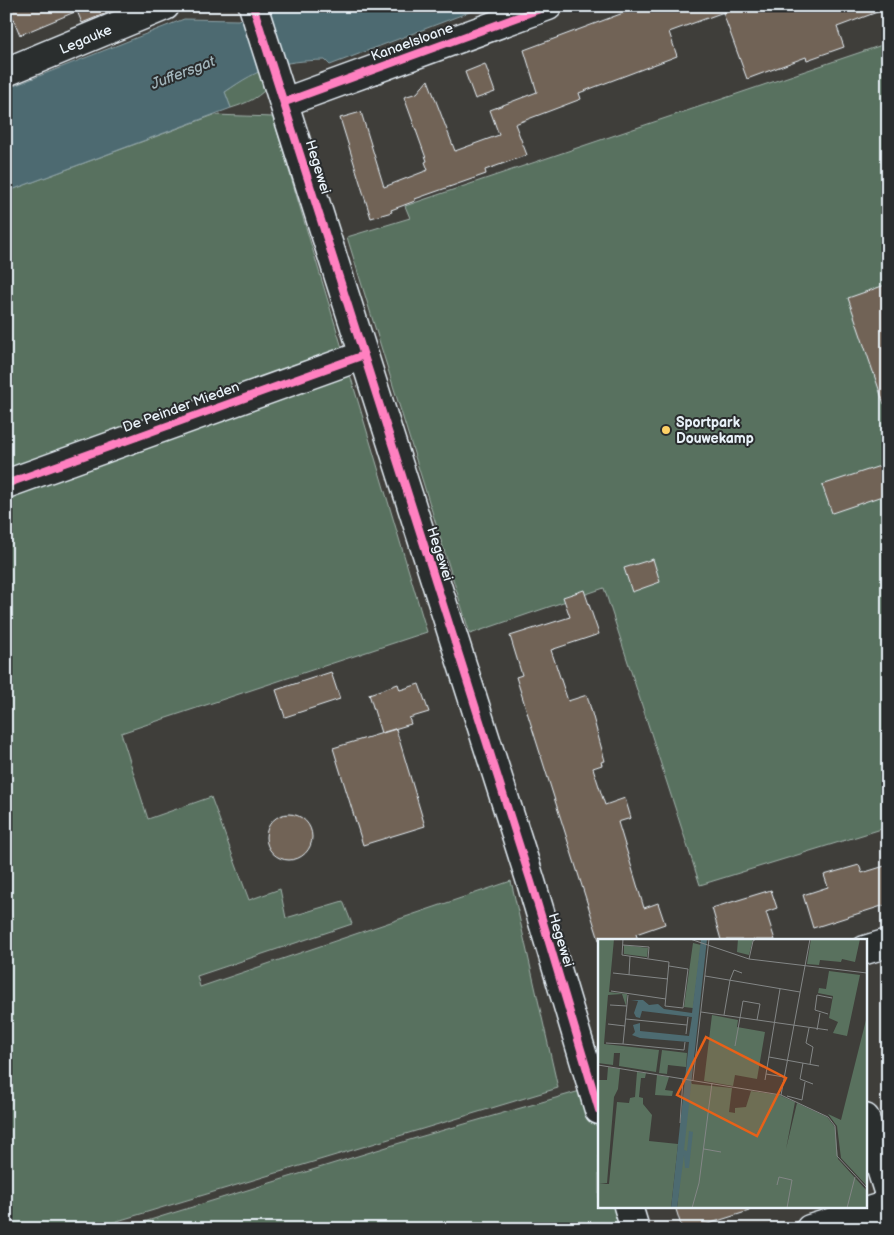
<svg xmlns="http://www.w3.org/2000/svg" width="894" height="1235" font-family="'Balsamiq Sans',sans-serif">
  <rect width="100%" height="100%" fill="#3f3e3a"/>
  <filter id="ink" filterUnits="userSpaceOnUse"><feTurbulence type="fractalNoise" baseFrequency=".02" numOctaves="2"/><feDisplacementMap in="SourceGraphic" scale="10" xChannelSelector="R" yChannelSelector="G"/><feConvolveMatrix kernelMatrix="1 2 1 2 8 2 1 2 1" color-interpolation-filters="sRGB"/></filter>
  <g filter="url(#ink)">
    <path fill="#59715e" stroke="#a0b1ab" d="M 888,43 L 888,827 L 700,885 L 604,588 L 470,634 L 347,237 L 410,218 L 405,206 Z
      M 261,70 L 271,82 C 262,97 247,103 231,108 L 225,92 L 253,73 Z
      M 214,115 L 273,117 L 427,632 L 121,733 L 148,819 L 211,797 L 249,900 L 280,889 L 286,918 L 343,901 L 352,924 L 197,976 L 200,987 L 511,881 L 558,1088 L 91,1229 L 6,1229 L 6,192 Z
      M 587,1089 L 599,1131 L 599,1206 L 621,1206 L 628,1229 L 121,1229 L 416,1138 Z"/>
    <path fill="#4d6b71" stroke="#8ba1a7" d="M 280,6 L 485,6 L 330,65 L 325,60 C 280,61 261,67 225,92 L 231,108 L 6,192 L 6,89 L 184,19 L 238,20 Z"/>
    <path fill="#716457" stroke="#e8f1f8" d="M 8,6 L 124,6 L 82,23 L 77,11 L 20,35 Z
      M 642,6 L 731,6 L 732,9 L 669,32 L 677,56 L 579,93 L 581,99 L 515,124 L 527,155 L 485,170 L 486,174 L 415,199 L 415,201 L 391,210 L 392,212 L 371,218 L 340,118 L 361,112 L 384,187 L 428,170 L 425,162 L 427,161 L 404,97 L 417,93 L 428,80 L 455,151 L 499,135 L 490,110 L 537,92 L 524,50 Z
      M 741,6 L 888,6 L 888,8 L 837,27 L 844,47 L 807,60 L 806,57 L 747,79 L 723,13 Z
      M 485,64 L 495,92 L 475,99 L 465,72 Z
      M 888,284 L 888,403 L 884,404 L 848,298 Z
      M 883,465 L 888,479 L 888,494 L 832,513 L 822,485 Z
      M 653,559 L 660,582 L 632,592 L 624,568 Z
      M 584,590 L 599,634 L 551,650 L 568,701 L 587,695 L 605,761 L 601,762 L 602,765 L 593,768 L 605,805 L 625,798 L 631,818 L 618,822 L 644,908 L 658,903 L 665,924 L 636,934 L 638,940 L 599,940 L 516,677 L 522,675 L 510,636 L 570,617 L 563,597 Z
      M 331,672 L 340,699 L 285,717 L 276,690 Z
      M 398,684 L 400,690 L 419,684 L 429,712 L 409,718 L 411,724 L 381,733 L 369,694 Z
      M 396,729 L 425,826 L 363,845 L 333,748 Z
      M266 837a23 23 0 1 1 46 0a23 23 0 1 1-46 0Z
      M 859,865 L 862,873 L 888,865 L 888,904 L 813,928 L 803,895 L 828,887 L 824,875 Z
      M 771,890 L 777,908 L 766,912 L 775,940 L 721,940 L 712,908 Z
      M 675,1206 L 749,1206 L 749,1211 L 692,1229 L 682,1229 Z"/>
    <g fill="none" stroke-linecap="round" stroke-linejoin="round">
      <g stroke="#e8f1f8" stroke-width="31">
        <g id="minor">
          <path d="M 253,6 L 531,882 L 599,1110"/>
          <path id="s1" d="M 6,72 L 165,6"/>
          <path d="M 285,102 L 548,6"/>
          <path d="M 6,484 L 364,355"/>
          <path d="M 865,950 L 888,943"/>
          <path d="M 865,1118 L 888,1191"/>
          <path d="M 628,1206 L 635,1229"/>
          <path d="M 810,1229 L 888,1205"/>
        </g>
      </g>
      <use href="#minor" stroke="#2a2d2e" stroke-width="28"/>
      <g stroke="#2a2d2e" stroke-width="11">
        <path id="cycleway" d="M 253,6 L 531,882 L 599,1110
          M 285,102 L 548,6
          M 6,484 L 364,355"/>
      </g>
      <use href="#cycleway" stroke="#ff80c0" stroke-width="8"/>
    </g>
  </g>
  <circle fill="#ffd166" stroke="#2a2d2e" stroke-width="2" cx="666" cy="430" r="5"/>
  <g text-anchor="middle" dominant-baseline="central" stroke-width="4" stroke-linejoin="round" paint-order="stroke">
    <g font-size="14" fill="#e8f1f8" stroke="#2a2d2e">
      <text stroke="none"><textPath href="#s1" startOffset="86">Legauke</textPath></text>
      <text transform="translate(412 42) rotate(-20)">Kanaelsloane</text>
      <text transform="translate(318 167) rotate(73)">Hegewei</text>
      <text transform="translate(181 407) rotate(-20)">De Peinder Mieden</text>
      <text transform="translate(440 554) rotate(72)">Hegewei</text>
      <text transform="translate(561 940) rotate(73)">Hegewei</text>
    </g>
    <g font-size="14" font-weight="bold" fill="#e8f1f8" stroke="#2a2d2e" text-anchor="start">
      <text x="676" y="422">Sportpark<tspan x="676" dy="16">Douwekamp</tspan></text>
    </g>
    <g font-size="15" font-style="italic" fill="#a2b5bb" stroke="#2a2d2e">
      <text transform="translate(183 73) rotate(-21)">Juffersgat</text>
    </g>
  </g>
  <g transform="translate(598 939)">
    <rect width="269" height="269" fill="#3f3e3a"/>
    <path d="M 0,0 L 16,0 L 11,53 L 29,55 L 28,67 L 24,55 L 10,56 L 6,105 L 61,111 L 58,133 L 21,127 L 22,114 L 16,114 L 15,126 L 0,124 ZM 140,0 L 155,0 L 151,16 L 139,13 ZM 213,0 L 262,0 L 257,23 L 244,20 L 243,23 L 222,21 L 221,26 L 209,25 ZM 95,4 L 103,6 L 95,69 L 86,68 ZM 26,6 L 50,9 L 49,18 L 26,15 ZM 231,32 L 262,36 L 249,97 L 235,94 L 240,83 L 231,79 L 235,57 L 220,54 L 221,49 L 228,50 ZM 114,76 L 140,81 L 139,88 L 167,93 L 159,140 L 137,136 L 135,147 L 106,142 ZM 269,77 L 269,247 L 243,219 L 239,187 L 230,175 L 243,181 ZM 64,111 L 89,114 L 88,128 L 70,126 L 69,135 L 61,134 ZM 10,128 L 22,130 L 20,150 L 16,158 L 9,244 L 1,245 L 11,245 L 19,163 L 31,164 L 32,159 L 37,158 L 39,133 L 48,134 L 47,139 L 43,139 L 41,158 L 45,159 L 45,165 L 54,176 L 51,202 L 80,205 L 73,269 L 0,269 L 0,141 L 9,141 ZM 59,136 L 71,138 L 67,151 L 75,152 L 74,157 L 57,156 ZM 92,142 L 94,145 L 134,149 L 131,173 L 137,174 L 137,169 L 148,168 L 153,152 L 181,156 L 197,163 L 188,210 L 199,164 L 229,178 L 237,188 L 240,220 L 269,252 L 269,269 L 79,269 Z" fill="#59715e"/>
    <path d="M 103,0 L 109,0 L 86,211 L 89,212 L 91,192 L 95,193 L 91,229 L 87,229 L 86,216 L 79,269 L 73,269 L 91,103 L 42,99 L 34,96 L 37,93 L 35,86 L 42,84 L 42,92 L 91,97 L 94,78 L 44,72 L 42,79 L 38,78 L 36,74 L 40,62 L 33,61 L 45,61 L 51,66 L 60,65 L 66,70 L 94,74 Z" fill="#4d6b71"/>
    <path fill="none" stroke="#838686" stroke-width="1" d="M 25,0 L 24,16 L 71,23 L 67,67 L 85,69 L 90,30 L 71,27M 92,0 L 151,20 L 269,34M 25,6 L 51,8 L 50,19M 151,20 L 155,2 L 158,0M 15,34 L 70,40M 31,36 L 32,17M 107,37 L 202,53M 13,52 L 68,60M 30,56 L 25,105 L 86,111 L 87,103M 12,66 L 29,67M 103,73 L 230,91M 230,75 L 217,71 L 219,56 L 234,59M 126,76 L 132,41 L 136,31 L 144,34M 28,80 L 89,86M 10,85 L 27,87M 211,89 L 208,104 L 215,108 L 212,125M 219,91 L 222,74M 88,95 L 90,78M 8,104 L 25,105M 137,107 L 145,62 L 162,65 L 159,81M 171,118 L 221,127M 205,124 L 202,140 L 215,145M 0,126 L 183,156 L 230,178 L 237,187 L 239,217 L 269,249M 168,135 L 186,138M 95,141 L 111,0M 167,141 L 182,50M 183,156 L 212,0M 189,157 L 204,161 L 207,143M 82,184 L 85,140M 106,210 L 123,213M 179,246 L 181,238 L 194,241 L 189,269M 94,269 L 101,244 L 114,144M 249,269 L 257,238"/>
    <path fill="#e86118" fill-opacity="0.15" stroke="#e86118" stroke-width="2.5" d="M 108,98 L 188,139 L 159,197 L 79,156 Z"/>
    <rect width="269" height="269" fill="none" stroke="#e8f1f8" stroke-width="2.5"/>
  </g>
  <rect width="894" height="1235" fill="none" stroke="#2a2d2e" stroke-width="25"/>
  <rect x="12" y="12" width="869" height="1210" fill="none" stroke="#e8f1f8" stroke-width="2" filter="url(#ink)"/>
</svg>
